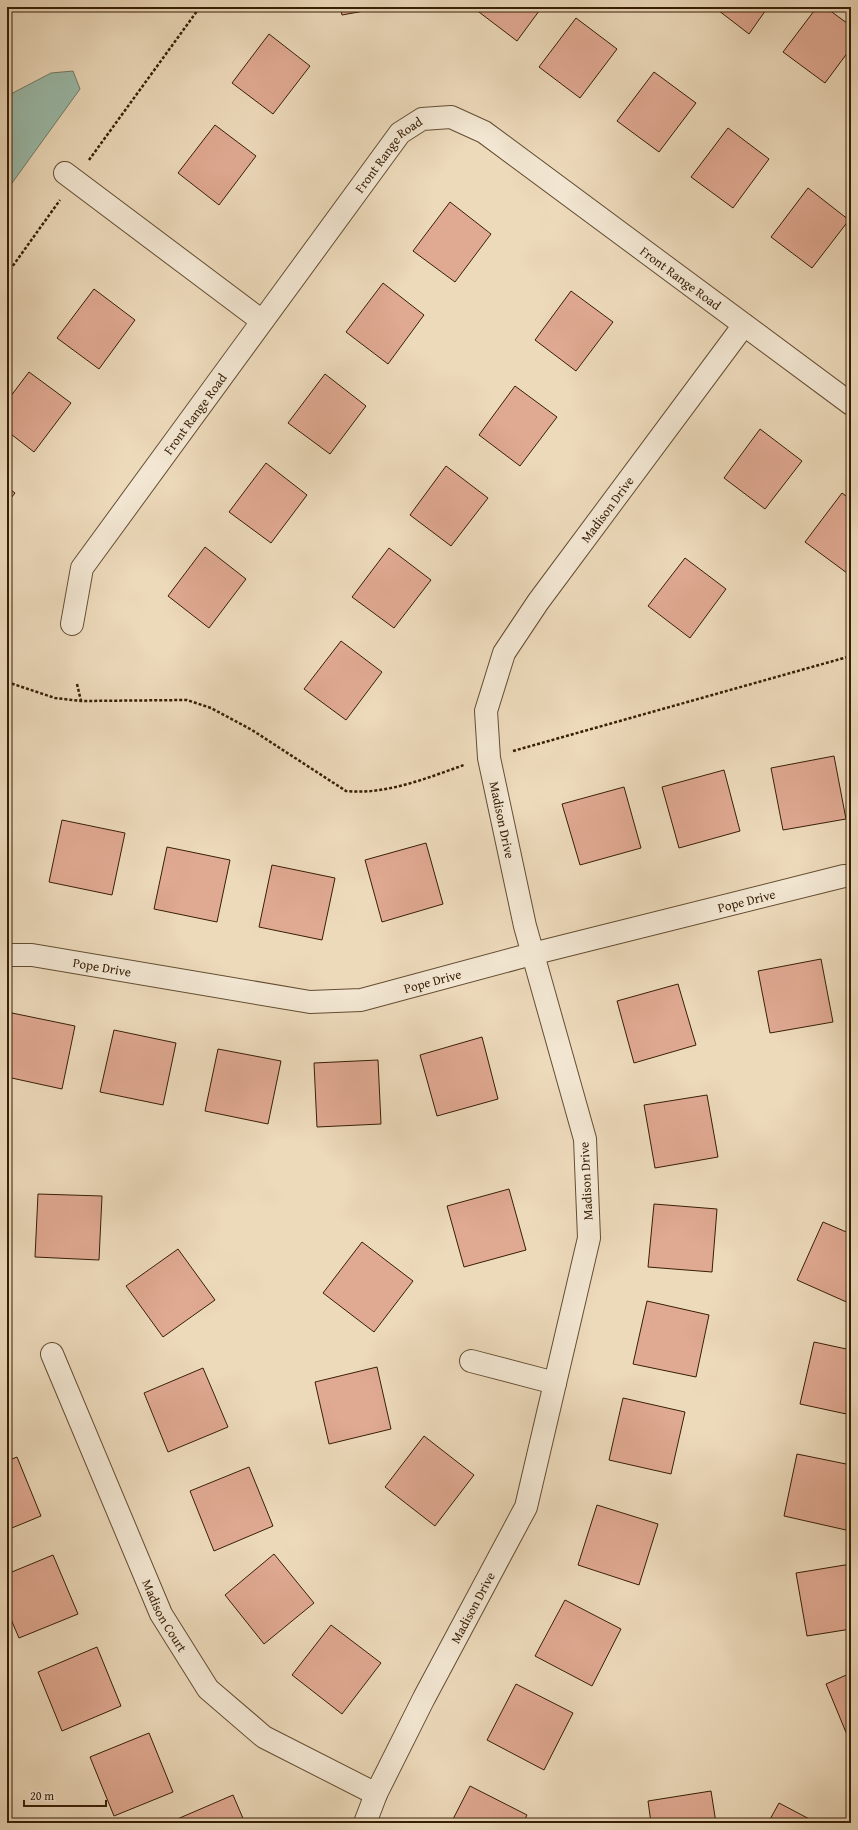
<svg xmlns="http://www.w3.org/2000/svg" width="858" height="1830" font-family="'Gentium Book Plus',serif">
  <rect width="100%" height="100%" fill="#eddabb"/>
  <filter id="stains"><feTurbulence type="fractalNoise" baseFrequency=".005" numOctaves="4"/><feColorMatrix values="0 0 0 0 .2 0 0 0 0 .09 0 0 0 0 .02 0 0 0 .5 -.17"/></filter>
  <radialGradient id="worn" r=".72"><stop offset=".6" stop-color="#630" stop-opacity="0"/><stop offset="1" stop-color="#630" stop-opacity=".3"/></radialGradient>
  <path fill="#9abbaa" stroke="#727c68" d="M 73,71 L 80,89 L 7,190 L 7,96 L 51,73 Z"/>
  <path fill="#e0a992" stroke="#371e05" d="M 340,7 L 386,7 L 342,15 Z
    M 477,7 L 542,7 L 517,41 L 475,9 Z
    M 714,7 L 768,7 L 749,34 Z
    M 817,7 L 825,7 L 851,26 L 851,48 L 825,83 L 783,52 Z
    M 576,18 L 617,49 L 580,98 L 539,67 Z
    M 269,34 L 310,66 L 273,114 L 232,83 Z
    M 654,72 L 696,103 L 659,152 L 617,121 Z
    M 215,125 L 256,156 L 219,205 L 178,173 Z
    M 728,128 L 769,159 L 733,208 L 691,177 Z
    M 808,188 L 849,220 L 812,268 L 771,237 Z
    M 450,202 L 491,234 L 455,282 L 413,251 Z
    M 383,283 L 424,315 L 388,364 L 346,332 Z
    M 94,289 L 135,320 L 99,369 L 57,338 Z
    M 571,291 L 613,322 L 576,371 L 535,340 Z
    M 29,372 L 71,403 L 34,452 L 7,431 L 7,401 Z
    M 325,374 L 366,406 L 330,454 L 288,423 Z
    M 515,386 L 557,417 L 520,466 L 479,435 Z
    M 760,429 L 802,461 L 765,509 L 724,478 Z
    M 266,463 L 307,495 L 271,543 L 229,512 Z
    M 446,466 L 488,498 L 451,546 L 410,515 Z
    M 7,487 L 15,493 L 7,503 Z
    M 842,493 L 851,500 L 851,568 L 847,573 L 805,542 Z
    M 205,547 L 246,579 L 209,628 L 168,596 Z
    M 389,548 L 431,580 L 394,628 L 352,597 Z
    M 685,558 L 726,589 L 690,638 L 648,606 Z
    M 341,641 L 382,672 L 346,720 L 304,689 Z
    M 834,756 L 846,819 L 783,830 L 771,768 Z
    M 724,770 L 740,831 L 679,848 L 662,787 Z
    M 624,787 L 641,848 L 580,865 L 562,804 Z
    M 7,808 L 9,808 L 10,871 L 7,871 Z
    M 62,820 L 125,833 L 112,895 L 49,882 Z
    M 426,843 L 443,904 L 382,922 L 365,860 Z
    M 167,847 L 230,860 L 217,922 L 154,909 Z
    M 272,865 L 335,878 L 322,940 L 259,927 Z
    M 821,959 L 833,1022 L 770,1033 L 758,971 Z
    M 678,984 L 696,1045 L 634,1063 L 617,1001 Z
    M 12,1013 L 75,1026 L 62,1089 L 7,1077 L 7,1039 Z
    M 114,1030 L 176,1043 L 163,1105 L 100,1092 Z
    M 482,1037 L 498,1099 L 437,1116 L 420,1055 Z
    M 218,1049 L 281,1061 L 268,1124 L 205,1111 Z
    M 378,1060 L 381,1124 L 317,1127 L 314,1063 Z
    M 707,1095 L 718,1157 L 655,1168 L 644,1105 Z
    M 509,1189 L 526,1250 L 464,1267 L 447,1206 Z
    M 38,1194 L 102,1196 L 99,1260 L 35,1257 Z
    M 654,1204 L 717,1209 L 712,1272 L 648,1267 Z
    M 823,1222 L 851,1234 L 851,1304 L 797,1280 Z
    M 362,1242 L 413,1281 L 374,1332 L 323,1293 Z
    M 178,1249 L 215,1300 L 163,1337 L 126,1286 Z
    M 647,1301 L 709,1315 L 696,1377 L 633,1364 Z
    M 814,1342 L 851,1350 L 851,1415 L 800,1404 Z
    M 377,1367 L 391,1429 L 329,1444 L 315,1382 Z
    M 203,1368 L 228,1427 L 168,1452 L 144,1393 Z
    M 623,1398 L 685,1412 L 671,1474 L 609,1460 Z
    M 424,1436 L 474,1475 L 435,1526 L 385,1487 Z
    M 797,1454 L 851,1465 L 851,1507 L 846,1530 L 784,1516 Z
    M 17,1457 L 41,1516 L 7,1530 L 7,1461 Z
    M 249,1467 L 273,1526 L 214,1551 L 190,1491 Z
    M 597,1505 L 658,1524 L 639,1585 L 578,1565 Z
    M 274,1554 L 314,1603 L 264,1644 L 225,1595 Z
    M 53,1555 L 78,1614 L 19,1638 L 7,1610 L 7,1574 Z
    M 851,1564 L 851,1629 L 807,1636 L 796,1573 Z
    M 565,1600 L 621,1629 L 592,1686 L 535,1656 Z
    M 331,1625 L 381,1663 L 342,1714 L 292,1675 Z
    M 97,1647 L 121,1706 L 62,1731 L 38,1672 Z
    M 851,1673 L 851,1742 L 850,1742 L 826,1684 Z
    M 516,1684 L 573,1713 L 544,1770 L 487,1740 Z
    M 149,1733 L 173,1792 L 114,1816 L 90,1757 Z
    M 470,1786 L 527,1815 L 523,1823 L 451,1823 Z
    M 711,1791 L 716,1823 L 651,1823 L 648,1801 Z
    M 233,1795 L 245,1823 L 176,1823 L 175,1820 Z
    M 779,1803 L 817,1823 L 768,1823 Z"/>
  <g fill="none" stroke-linecap="round" stroke-linejoin="round">
    <g stroke="#644d32" stroke-width="24">
      <g id="street">
        <path d="M 65,173 L 262,321"/>
        <path id="s1" d="M 72,624 L 82,568 L 400,133 L 422,119 L 451,117 L 484,132 L 851,404"/>
        <path id="s2" d="M 7,955 L 32,955 L 310,1002 L 361,1000 L 532,954 L 844,876 L 851,876"/>
        <path id="s3" d="M 52,1354 L 161,1614 L 208,1689 L 264,1737 L 376,1794"/>
        <path d="M 471,1361 L 555,1383"/>
        <path id="s4" d="M 365,1823 L 376,1794 L 424,1698 L 526,1507 L 589,1238 L 585,1139 L 525,926 L 489,758 L 486,711 L 504,653 L 538,602 L 744,325"/>
      </g>
    </g>
    <path stroke="#371e05" stroke-width="2.5" stroke-dasharray="3 2" stroke-linecap="butt" d="M 89,160 L 200,7
      M 7,274 L 60,200
      M 7,682 L 55,698 L 81,701 L 187,700 L 211,708 L 252,730 L 346,791 C 386,795 427,778 464,765
      M 77,684 L 81,701
      M 513,751 L 851,656"/>
    <use href="#street" stroke="#f3e7d3" stroke-width="22"/>
  </g>
  <g text-anchor="middle" dominant-baseline="central" stroke-width="4" stroke-linejoin="round" paint-order="stroke">
    <g font-size="13" fill="#371e05" stroke="#f3e7d3">
      <text stroke="none"><textPath href="#s1" startOffset="572">Front Range Road</textPath></text>
      <text stroke="none"><textPath href="#s1" startOffset="932">Front Range Road</textPath></text>
      <text stroke="none"><textPath href="#s1" startOffset="248">Front Range Road</textPath></text>
      <text stroke="none"><textPath href="#s4" startOffset="1408">Madison Drive</textPath></text>
      <text transform="translate(502 820) rotate(78)">Madison Drive</text>
      <text stroke="none"><textPath href="#s2" startOffset="756">Pope Drive</textPath></text>
      <text stroke="none"><textPath href="#s2" startOffset="96">Pope Drive</textPath></text>
      <text stroke="none"><textPath href="#s2" startOffset="432">Pope Drive</textPath></text>
      <text transform="translate(586 1181) rotate(-93)">Madison Drive</text>
      <text stroke="none"><textPath href="#s4" startOffset="241">Madison Drive</textPath></text>
      <text stroke="none"><textPath href="#s3" startOffset="285">Madison Court</textPath></text>
    </g>
  </g>
  <rect width="858" height="1830" fill="none" stroke="#eddabb" stroke-width="24"/>
  <rect x="8" y="8" width="842" height="1814" fill="none" stroke="#371e05" stroke-width="2"/>
  <rect x="12" y="12" width="834" height="1806" fill="none" stroke="#371e05"/>
  <path d="M24 1800v6h82v-6" fill="none" stroke="#371e05" stroke-width="2"/>
  <text x="30" y="1800" font-size="12" fill="#371e05" stroke="#f3e7d3" stroke-width="3" paint-order="stroke">20 m</text>
  <rect width="100%" height="100%" filter="url(#stains)"/>
  <rect width="100%" height="100%" fill="url(#worn)"/>
</svg>
